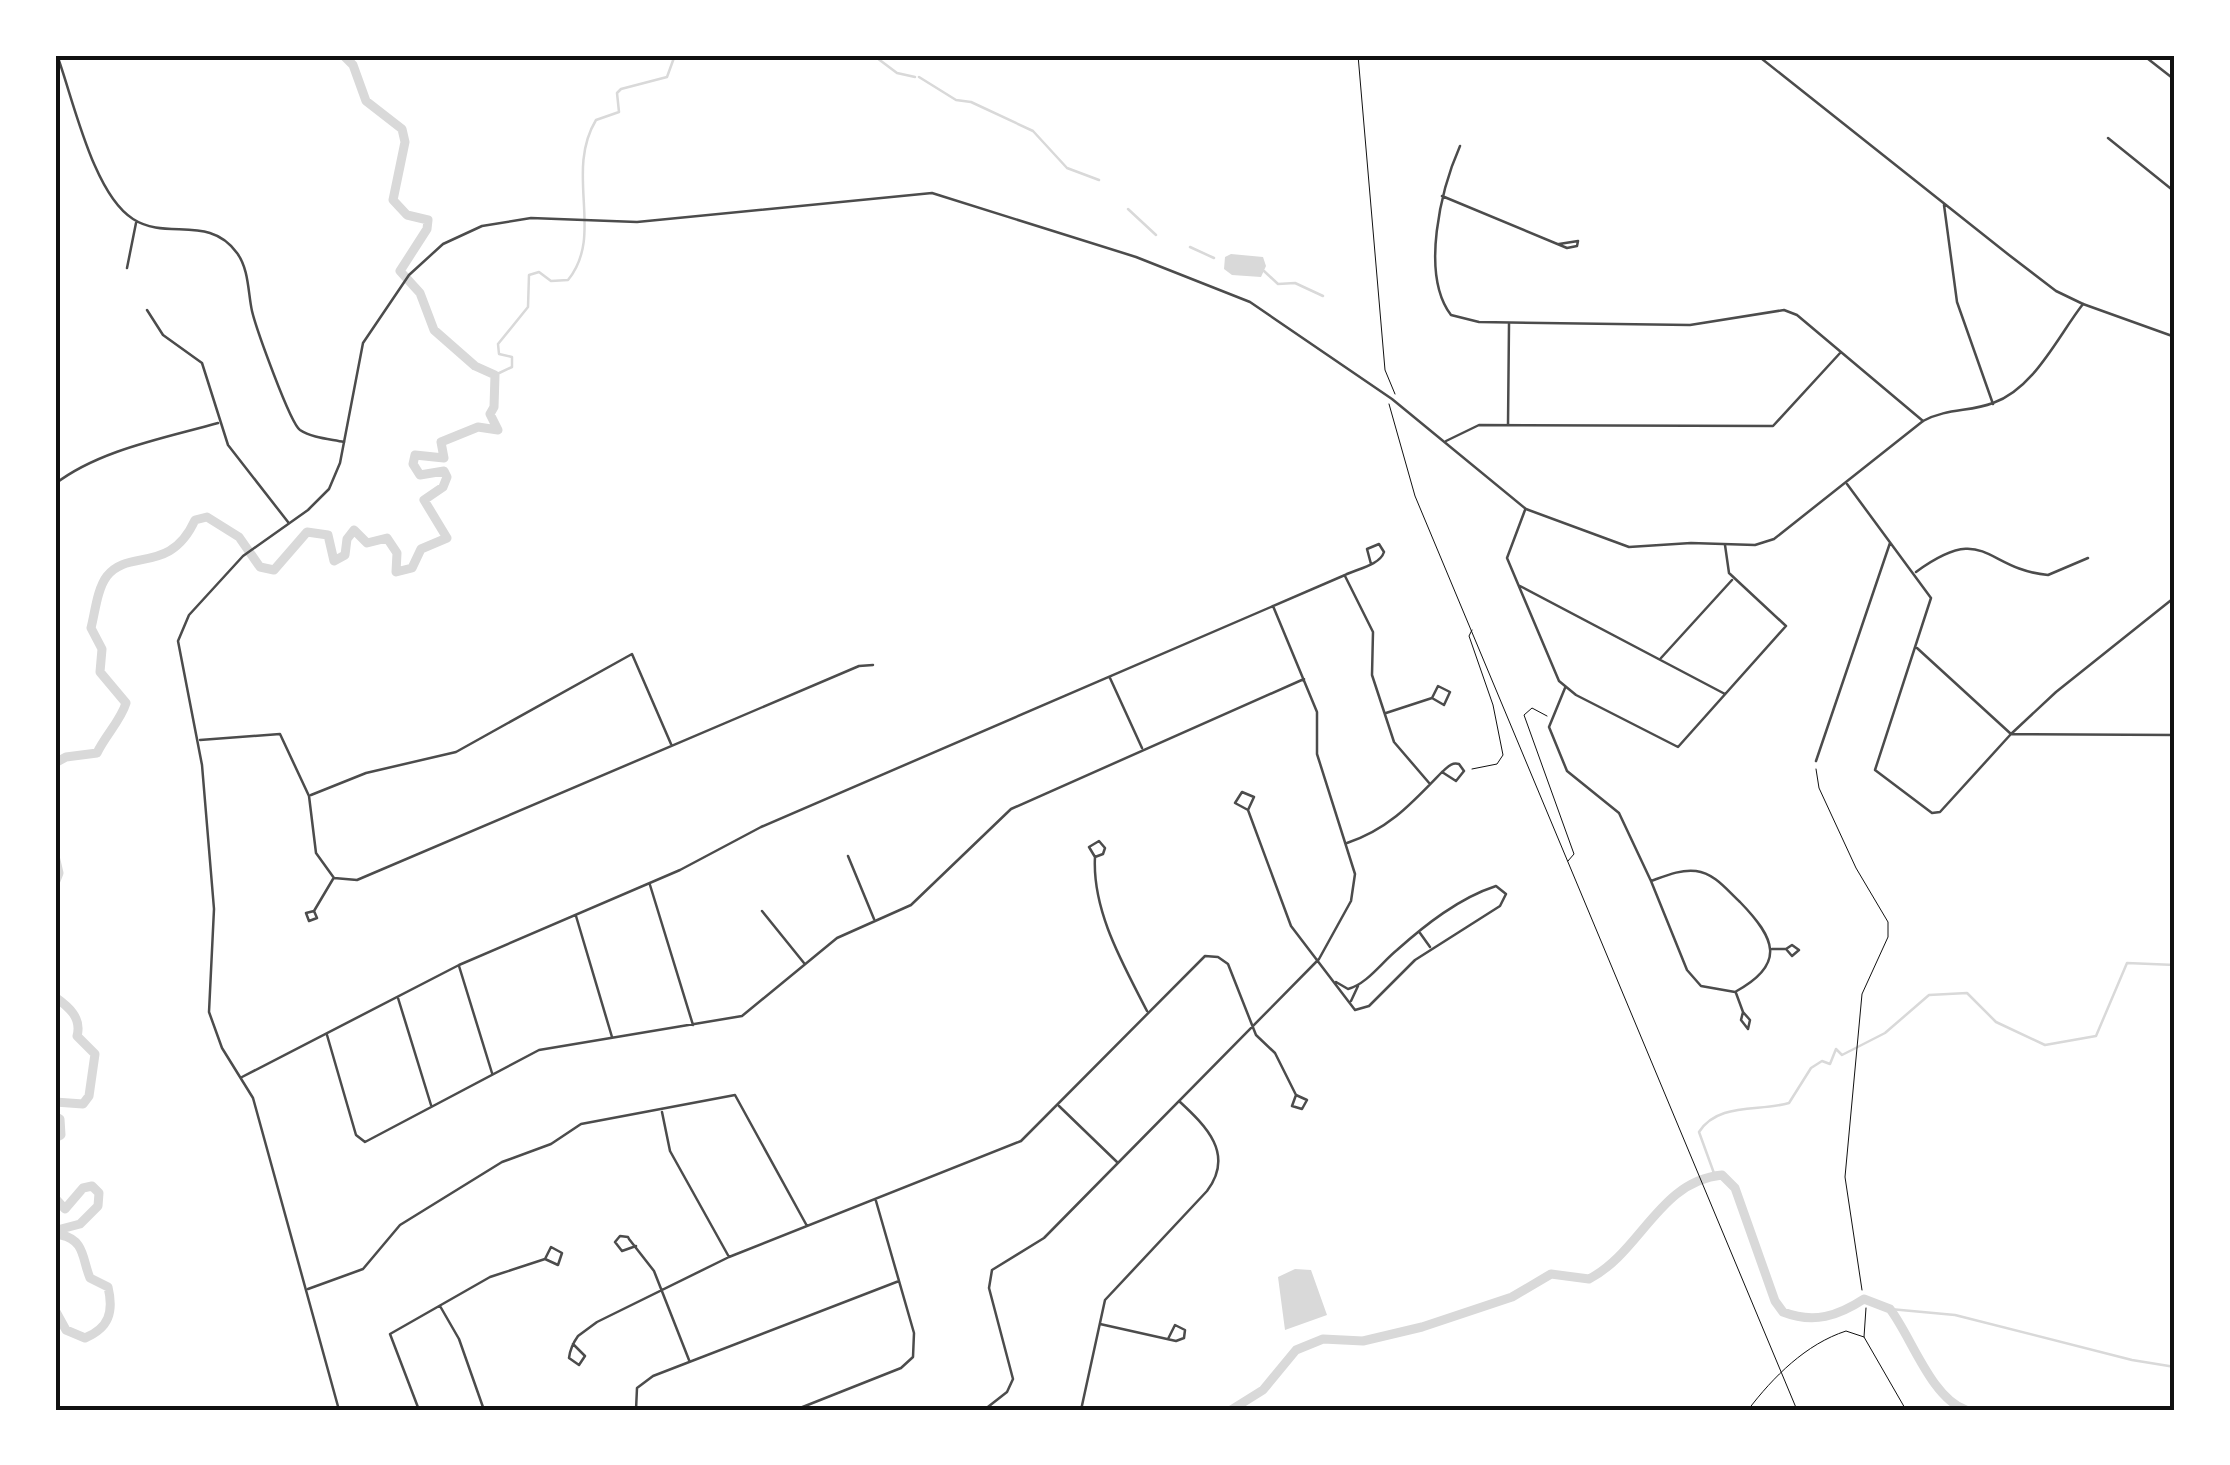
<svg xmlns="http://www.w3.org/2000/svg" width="2230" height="1465" font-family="Inter,sans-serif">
  <rect width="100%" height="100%" fill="#fff"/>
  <path fill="#d9d9d9" d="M 1231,254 L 1263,257 L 1266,266 L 1261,277 L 1232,275 L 1224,269 L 1225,257 Z
    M 1295,1269 L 1311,1270 L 1327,1315 L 1285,1330 L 1278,1277 Z"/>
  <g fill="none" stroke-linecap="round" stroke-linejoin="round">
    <path stroke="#d9d9d9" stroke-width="2.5" d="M 873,55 L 897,73 L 915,77
      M 919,77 L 956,100 L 971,102 L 1033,131 L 1067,168 L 1099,180
      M 1128,209 L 1156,235
      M 1190,247 L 1214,258
      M 1264,271 L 1278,284 L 1295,283 L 1323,296
      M 495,375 L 512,367 L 512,357 L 499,354 L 498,344 L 528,307 L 529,275 L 539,272 L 551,281 L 568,280 C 605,235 564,173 596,120 L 619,112 L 617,93 L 621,89 L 667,77 L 675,55
      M 1715,1176 L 1699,1132 C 1718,1102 1759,1112 1789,1103 L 1811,1068 L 1822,1061 L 1830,1064 L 1836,1049 L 1842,1055 L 1885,1033 L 1929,995 L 1967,993 L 1996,1022 L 2045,1045 L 2096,1036 L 2127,963 L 2175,965
      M 1890,1309 L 1955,1315 L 2132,1360 L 2175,1367"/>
    <path stroke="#d9d9d9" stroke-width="9" d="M 55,763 L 66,757 L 97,753 C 105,736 121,720 126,703 L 100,672 L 102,649 L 91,628 C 95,613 97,589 107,576 C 129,548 170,575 195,520 L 207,517 L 239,537 L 260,567 L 274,570 L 307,532 L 328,535 L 334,561 L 345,555 L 347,539 L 354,530 L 367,543 L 387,538 L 397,553 L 396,572 L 412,568 L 421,549 L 447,538 L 424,500 L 443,487 L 447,477 L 444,471 L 420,475 L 413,464 L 415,455 L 444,458 L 441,442 L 478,427 L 498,430 L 490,414 L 494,407 L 495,375 L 475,366 L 434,330 L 420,293 L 400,271 L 427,229 L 428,220 L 407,215 L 393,200 L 405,142 L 402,129 L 366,101 L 353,65 L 343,55
      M 55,856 L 59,873 L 55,883
      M 55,997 C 69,1007 82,1018 77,1036 L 95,1054 L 89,1096 L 83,1104 L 55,1102
      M 55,1116 L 60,1119 L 61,1135 L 55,1138
      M 55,1198 L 65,1209 L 83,1188 L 92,1186 L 99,1193 L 98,1206 L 80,1224 L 61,1229 L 61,1235 C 85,1240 82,1259 90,1278 L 108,1287 C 114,1312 109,1328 85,1338 L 66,1330 L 55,1310
      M 1231,1410 L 1263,1390 L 1296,1350 L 1323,1339 L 1363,1341 L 1422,1327 L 1512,1297 L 1551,1274 L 1589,1279 C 1641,1252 1659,1181 1722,1175 L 1735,1188 L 1775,1301 L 1783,1312 C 1814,1324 1838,1316 1864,1299 L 1890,1309 C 1911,1336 1931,1398 1966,1410"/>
    <path stroke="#111" stroke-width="1" d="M 1358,55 L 1385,370 L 1395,394
      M 1389,404 L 1415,496 L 1797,1410
      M 1472,630 L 1469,636 L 1493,705 L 1503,755 L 1497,764 L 1472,769
      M 1547,716 L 1532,708 L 1524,715 L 1574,854 L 1568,861
      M 1816,769 L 1819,788 L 1856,868 L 1888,922 L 1888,937 L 1862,994 L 1845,1177 L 1862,1290
      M 1866,1308 L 1864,1337 L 1906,1410
      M 1748,1410 C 1773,1377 1806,1344 1846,1331 L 1864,1337"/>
    <path stroke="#4c4c4c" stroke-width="2.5" d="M 57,55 C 73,98 93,194 133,219 C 167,241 209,214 237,253 C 249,269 248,293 252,311 C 256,328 290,423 300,430 C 312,438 330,439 344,442
      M 1757,55 L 2009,255 L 2056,291 L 2083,304
      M 2143,55 L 2175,80
      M 2108,138 L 2175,192
      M 1460,146 C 1441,189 1420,274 1451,315 L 1479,322 L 1690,325 L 1784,310 L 1797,315 L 1923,421
      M 1442,196 L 1567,248 L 1577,246 L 1578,241 L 1559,244
      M 1944,205 L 1957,302 L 1993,404
      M 127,268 L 136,223
      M 147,310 L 163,335 L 202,363 L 228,445 L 288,522
      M 1508,425 L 1509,324
      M 1446,441 L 1479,425 L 1773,426 L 1841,352
      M 55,484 C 99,450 165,438 218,423
      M 1847,484 L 1931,598 L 1875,770 L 1932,813 L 1940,812 L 2011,734 L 2175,735
      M 1525,510 L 1507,558 L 1559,681 L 1576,695 L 1678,747 L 1786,626 L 1729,573 L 1725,545
      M 1916,572 C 1986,521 1984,569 2048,575 L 2088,558
      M 1345,576 L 1373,632 L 1372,675 L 1394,742 L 1430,784
      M 1520,586 L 1725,694
      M 1917,648 L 2011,734 L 2056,692 L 2175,597
      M 1661,658 L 1732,580
      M 1110,678 L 1142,748
      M 1565,688 L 1549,727 L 1567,771 L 1619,813 L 1651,881 C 1665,876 1681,869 1696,871 C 1714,873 1727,890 1740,902 C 1775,938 1787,964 1735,992 L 1701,986 L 1687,970 L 1651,881
      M 1386,713 L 1432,698 L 1444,705 L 1450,692 L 1438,686 L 1432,698
      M 200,740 L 280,734 L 309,796 L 316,853 L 334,878 L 357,880 L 859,666 L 873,665
      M 1816,761 L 1890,543
      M 311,795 L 366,773 L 456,752 L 632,654 L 671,744
      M 1248,810 L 1235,803 L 1242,792 L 1254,797 L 1248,810 L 1291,926 L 1355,1010 L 1369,1006 L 1415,960 L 1500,906 L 1506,894 L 1496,886 C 1459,898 1425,925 1397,950 C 1382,962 1367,984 1348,989 L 1336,982
      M 1347,843 C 1389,829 1412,803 1442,772 C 1448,767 1451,762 1459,764 L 1464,771 L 1456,781 L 1442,772
      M 848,856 L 874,919
      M 1095,857 L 1089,847 L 1099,841 L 1105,848 L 1103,854 L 1095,857 C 1092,911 1123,964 1147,1011
      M 650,885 L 693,1025
      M 314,911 L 306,913 L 309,921 L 317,918 L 314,911 L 333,879
      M 762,911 L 804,963
      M 576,916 L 612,1037
      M 1420,933 L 1430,947
      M 1772,949 L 1786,949 L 1792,956 L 1799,950 L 1792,945 L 1786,949
      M 459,966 L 492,1073
      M 1736,993 L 1743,1012 L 1741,1020 L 1748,1029 L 1750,1020 L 1743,1012
      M 398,998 L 431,1105
      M 1351,1001 L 1358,986
      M 327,1035 L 356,1135 L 365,1142 L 539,1050 L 742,1016 L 837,938 L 911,905 L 1011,809 L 1304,679
      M 242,1077 L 459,965 L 680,870 L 761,827 L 1345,575 C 1357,569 1380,565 1384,552 L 1379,544 L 1367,549 L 1371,564
      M 1059,1106 L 1117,1162
      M 662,1112 L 670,1151 L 729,1257
      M 636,1246 L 622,1251 L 615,1242 L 620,1236 L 628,1237 L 629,1239 L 654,1271 L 689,1360
      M 308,1289 L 363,1269 L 400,1225 L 502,1162 L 551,1144 L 581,1124 L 735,1095 L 807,1226
      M 440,1306 L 459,1339 L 484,1410
      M 1100,1324 L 1176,1341 L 1184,1338 L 1185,1330 L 1175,1325 L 1168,1339
      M 573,1344 L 585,1356 L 579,1365 L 569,1358 C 570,1349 573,1343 578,1336 L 597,1322 L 729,1257 L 1021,1141 L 1205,956 L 1218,957 L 1228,964 L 1256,1035 L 1275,1053 L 1296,1095 L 1292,1106 L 1302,1109 L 1307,1100 L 1296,1095
      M 419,1410 L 390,1334 L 490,1277 L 545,1259 L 558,1265 L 562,1253 L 551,1247 L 545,1259
      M 636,1410 L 637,1388 L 653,1376 L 899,1281
      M 795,1410 L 901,1368 L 913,1357 L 914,1333 L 876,1201
      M 984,1410 L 1007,1392 L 1013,1379 L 989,1288 L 992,1270 L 1044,1238 L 1319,959 L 1351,901 L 1355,874 L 1317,754 L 1317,712 L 1273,606
      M 1081,1410 L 1105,1300 L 1207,1191 C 1235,1154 1206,1126 1179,1101"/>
    <path stroke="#4c4c4c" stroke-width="2.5" d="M 339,1410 L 253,1098 L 222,1048 L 209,1012 L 214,909 L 202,765 L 178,641 L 189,615 L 243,556 L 308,510 L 329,489 L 340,463 L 363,343 L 409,275 L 443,244 L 482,226 L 531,218 L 637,222 L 932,193 L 1136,257 L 1250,302 L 1392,399 L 1526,509 L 1629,547 L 1691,543 L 1755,545 L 1774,539 L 1923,421 C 1947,408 1970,412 1993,403 C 2034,389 2058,336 2083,304 L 2175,337"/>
  </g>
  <rect width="2230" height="1465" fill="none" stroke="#ffffff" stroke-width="115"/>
  <rect x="58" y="58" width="2114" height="1350" fill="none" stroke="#111" stroke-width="4"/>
</svg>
